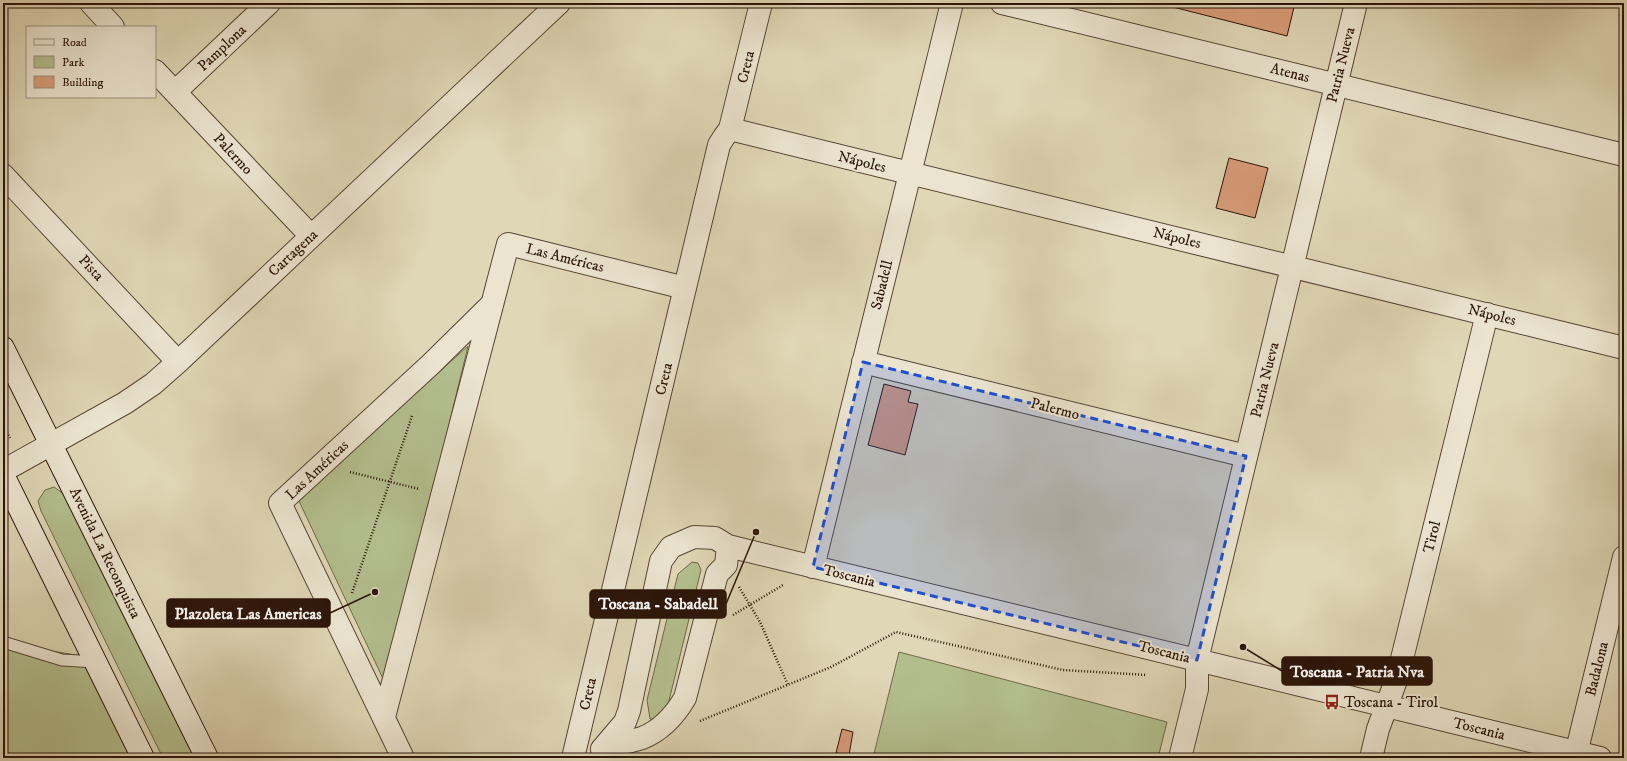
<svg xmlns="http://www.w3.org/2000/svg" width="1627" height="761" font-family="'IM FELL DW Pica',serif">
  <rect width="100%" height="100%" fill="#e0d7b6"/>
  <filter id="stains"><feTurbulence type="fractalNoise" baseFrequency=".005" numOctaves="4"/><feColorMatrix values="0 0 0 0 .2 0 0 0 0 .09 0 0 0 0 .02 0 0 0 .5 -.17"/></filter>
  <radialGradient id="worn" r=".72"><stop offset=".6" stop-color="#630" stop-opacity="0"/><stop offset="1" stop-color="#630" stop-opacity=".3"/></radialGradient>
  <path fill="#b3be8d" stroke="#6f694a" d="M 468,346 L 386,685 L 298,499 Z
    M 54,487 L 68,497 L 195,758 L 163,758 L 41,511 L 38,501 L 45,490 Z
    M 692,562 L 698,563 L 701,570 L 666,713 L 658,720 L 650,719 L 647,700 L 678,574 Z
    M 9,644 L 100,659 L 150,758 L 3,758 L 3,672 Z
    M 899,652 L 1167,722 L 1158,758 L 873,758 Z"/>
  <path fill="#d89c78" stroke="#2b1408" d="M 1157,3 L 1295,3 L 1287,36 Z
    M 1229,158 L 1268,168 L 1255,218 L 1216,208 Z
    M 884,384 L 911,391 L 908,402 L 918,404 L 905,455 L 868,445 Z
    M 842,729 L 853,732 L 849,755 L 836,753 Z"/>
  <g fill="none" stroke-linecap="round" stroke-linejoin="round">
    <g stroke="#584534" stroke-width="13">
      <path id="lane" d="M 3,642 L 62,660 L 96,662"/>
    </g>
    <g stroke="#584534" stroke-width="24">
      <path id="street" d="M 91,3 L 113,27
        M 1002,3 L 1624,155
        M 155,71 L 311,236
        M 175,92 L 269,3
        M 730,129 L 1624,348
        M 3,175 L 178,362
        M 863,362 L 1246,456
        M 3,471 L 125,403 L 153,384 L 178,362 L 559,3
        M 813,567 L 952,3
        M 384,717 L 508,244 L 685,288
        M 603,748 L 625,722 L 629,711 L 661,561 L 671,547 L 694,537 L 715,538 L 728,546 L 1600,758
        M 602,749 C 615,744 629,742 642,738 C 660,731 675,715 685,698 L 717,574 L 726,565 L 728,546
        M 403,758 L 280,503 L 430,365 L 491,305
        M 573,758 L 719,145 L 724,137 L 730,129 L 761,3
        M 1180,758 L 1197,689 L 1197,660 L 1356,3
        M 1371,758 L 1378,729 L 1398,675 L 1487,314
        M 1575,758 L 1624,557"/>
    </g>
    <g stroke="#2b1408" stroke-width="24">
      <path id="secondary" d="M 3,348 L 207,758
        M 3,475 L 143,758"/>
    </g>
    <path stroke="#2b1408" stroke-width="2.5" stroke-dasharray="1 2" stroke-linecap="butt" d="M 3,424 L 10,438
      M 350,472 L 419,489
      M 739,587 L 760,622 L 788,685
      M 352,593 L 412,416
      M 733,615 L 783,585
      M 700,721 L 831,667 L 896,632 L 1063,670 L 1147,675"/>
    <use href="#lane" stroke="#ebe5d0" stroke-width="11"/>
    <use href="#street" stroke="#ebe5d0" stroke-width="22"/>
    <use href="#secondary" stroke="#ebe5d0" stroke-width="22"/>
  </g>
  <path fill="#1d4ed8" fill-opacity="0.2" stroke="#1d4ed8" stroke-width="3" stroke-dasharray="8 5" stroke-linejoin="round" d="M 863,362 L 1246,456 L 1197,660 L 813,567 Z"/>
  <defs>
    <g id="bus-bare" transform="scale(1.2)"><path d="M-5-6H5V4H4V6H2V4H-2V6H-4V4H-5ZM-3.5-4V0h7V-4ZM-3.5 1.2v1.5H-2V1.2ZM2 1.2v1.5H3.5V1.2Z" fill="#8f2418" stroke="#ebe5d0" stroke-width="2.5" paint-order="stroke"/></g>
  </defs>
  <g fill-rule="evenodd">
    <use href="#bus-bare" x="1332" y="702"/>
  </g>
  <g text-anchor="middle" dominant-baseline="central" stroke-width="4" stroke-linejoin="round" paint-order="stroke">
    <g font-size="15" fill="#2b1408" stroke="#ebe5d0">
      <text transform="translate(222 48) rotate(-43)">Pamplona</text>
      <text transform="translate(1341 65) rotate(-76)">Patria Nueva</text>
      <text transform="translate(746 67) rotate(-76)">Creta</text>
      <text transform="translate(1290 73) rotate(14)">Atenas</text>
      <text transform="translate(233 154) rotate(47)">Palermo</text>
      <text transform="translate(862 162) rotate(14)">Nápoles</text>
      <text transform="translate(1177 238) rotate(14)">Nápoles</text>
      <text transform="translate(293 253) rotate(-43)">Cartagena</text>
      <text transform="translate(565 258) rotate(14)">Las Américas</text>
      <text transform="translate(91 268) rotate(47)">Pista</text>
      <text transform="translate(882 285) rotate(-76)">Sabadell</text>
      <text transform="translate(1492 315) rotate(14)">Nápoles</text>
      <text transform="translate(664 379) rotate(-76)">Creta</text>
      <text transform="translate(1265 380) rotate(-76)">Patria Nueva</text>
      <text transform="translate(1055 409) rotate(14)">Palermo</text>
      <text transform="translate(317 470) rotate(-43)">Las Américas</text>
      <text transform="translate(1432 537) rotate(-76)">Tirol</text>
      <text transform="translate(105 553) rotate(64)">Avenida La Reconquista</text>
      <text transform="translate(849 576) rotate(14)">Toscania</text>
      <text transform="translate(1164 652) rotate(14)">Toscania</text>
      <text transform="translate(1597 669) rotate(-76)">Badalona</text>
      <text transform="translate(588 694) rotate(-77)">Creta</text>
      <text transform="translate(1479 729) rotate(14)">Toscania</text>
    </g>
    <g font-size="15" fill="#2b1408" stroke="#ebe5d0" text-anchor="start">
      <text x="1344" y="702">Toscana - Tirol</text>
    </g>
  </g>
  <path fill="none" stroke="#2b1408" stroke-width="1.5" d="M756 532L726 604M375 592L330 613M1243 647L1282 671"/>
  <g fill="#2b1408" stroke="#ebe5d0" stroke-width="1.5">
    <circle cx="756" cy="532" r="4"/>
    <circle cx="375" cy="592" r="4"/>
    <circle cx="1243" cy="647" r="4"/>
  </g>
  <g fill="#2b1408" stroke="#2b1408" stroke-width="1.5">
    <rect x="590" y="590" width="136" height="28" rx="4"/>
    <rect x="167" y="599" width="163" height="28" rx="4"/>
    <rect x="1282" y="657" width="150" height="28" rx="4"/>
  </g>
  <g font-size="16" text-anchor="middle" font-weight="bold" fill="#fff">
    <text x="658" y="609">Toscana - Sabadell</text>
    <text x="248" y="619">Plazoleta Las Americas</text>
    <text x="1357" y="677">Toscana - Patria Nva</text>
  </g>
  <rect width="1627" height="761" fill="none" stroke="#e0d7b6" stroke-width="16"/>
  <rect x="4" y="4" width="1619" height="753" fill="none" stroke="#2b1408" stroke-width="2"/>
  <rect x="8" y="8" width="1611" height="745" fill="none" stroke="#2b1408"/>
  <rect x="26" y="26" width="130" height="72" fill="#ebe5d0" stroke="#9e9180"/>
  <rect x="34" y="39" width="20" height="6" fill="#ebe5d0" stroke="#9e9180"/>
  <text x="62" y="46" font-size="12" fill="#2b1408">Road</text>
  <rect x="34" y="56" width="20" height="12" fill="#b3be8d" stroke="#9e9180"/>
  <text x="62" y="66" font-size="12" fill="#2b1408">Park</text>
  <rect x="34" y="76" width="20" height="12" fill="#d89c78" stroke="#9e9180"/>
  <text x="62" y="86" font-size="12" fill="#2b1408">Building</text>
  <rect width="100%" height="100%" filter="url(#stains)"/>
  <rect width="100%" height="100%" fill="url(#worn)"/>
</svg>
